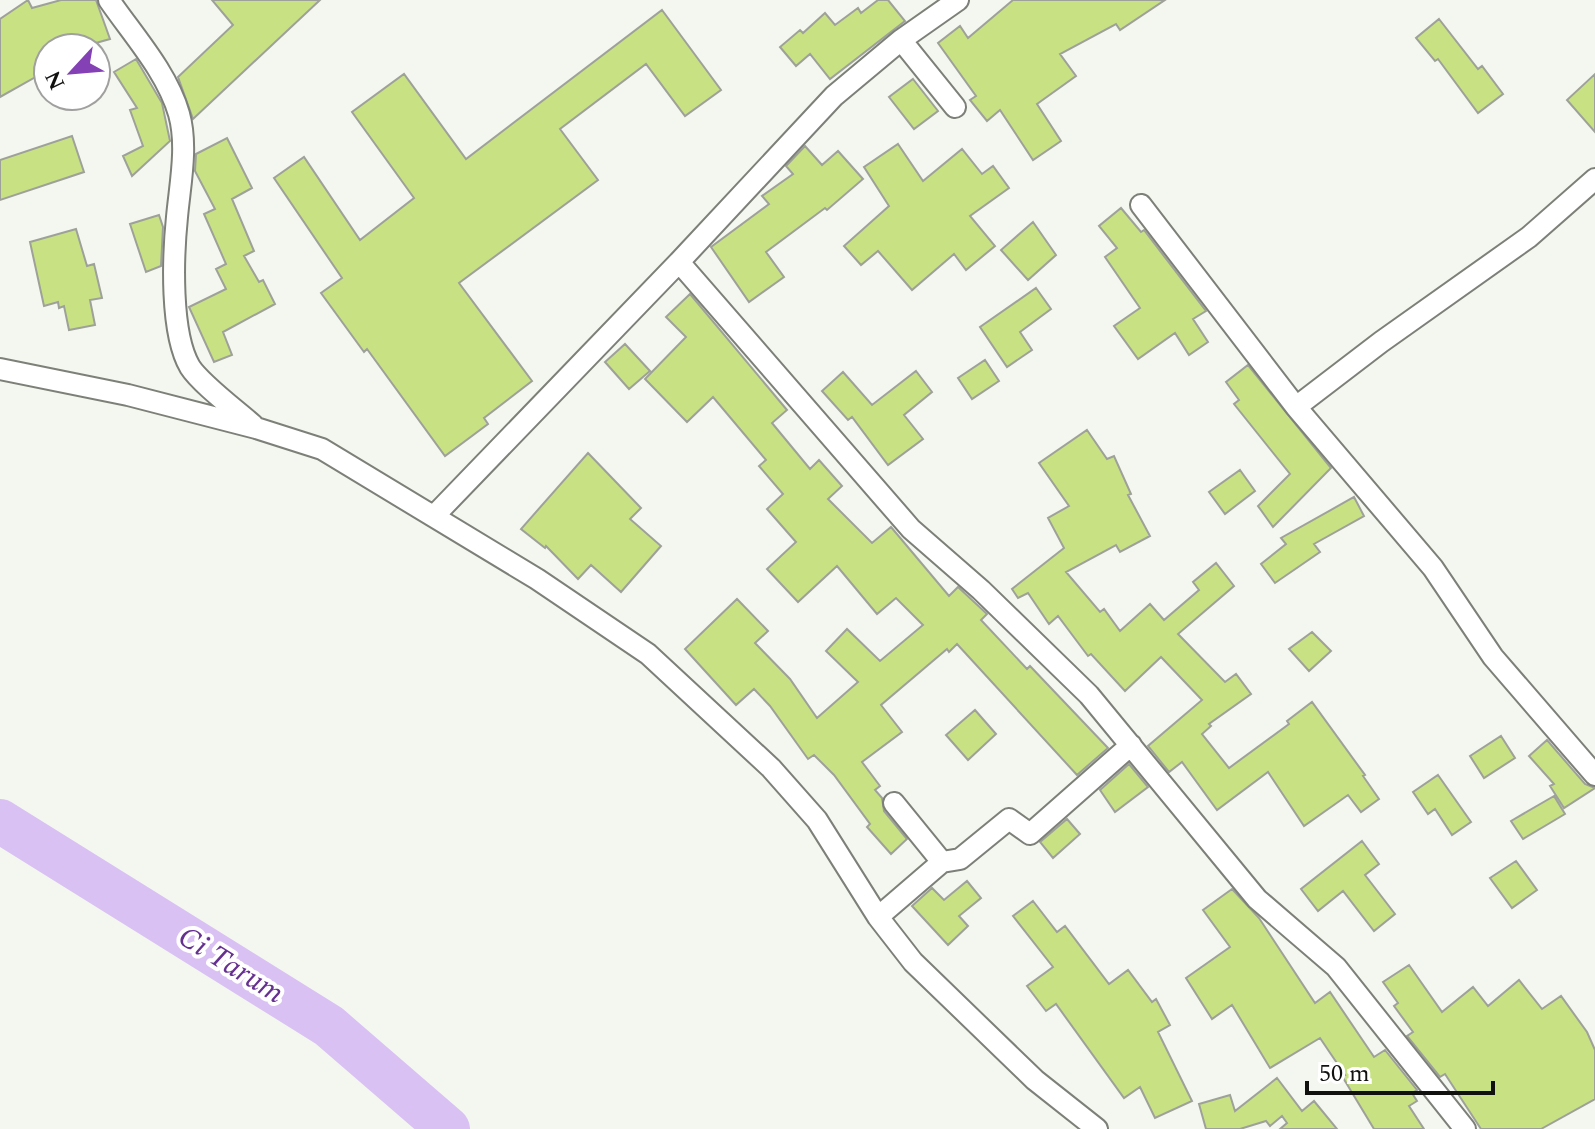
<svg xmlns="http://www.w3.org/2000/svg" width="1595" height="1129" font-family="Spectral,serif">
  <rect width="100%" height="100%" fill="#f4f7ef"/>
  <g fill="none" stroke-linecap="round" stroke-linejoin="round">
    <path stroke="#dac1f4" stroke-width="44" d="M 0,821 L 329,1026 L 448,1129"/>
  </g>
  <path fill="#c8e283" stroke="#9ea199" stroke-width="2" d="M 28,0 L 32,8 L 61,0 L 96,0 L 110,39 L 78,48 L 48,48 L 48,70 L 0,97 L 0,19 Z
    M 212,0 L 320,0 L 193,119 L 178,77 L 233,25 Z
    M 878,0 L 888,0 L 905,21 L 830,79 L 810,54 L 796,66 L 780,47 L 800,30 L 803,33 L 825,13 L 835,25 L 858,8 L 861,13 Z
    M 1013,0 L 1165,0 L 1120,30 L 1116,24 L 1060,54 L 1076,76 L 1037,104 L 1061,141 L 1033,160 L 1000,110 L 987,121 L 970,100 L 976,96 L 938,43 L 960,26 L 968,38 Z
    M 662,10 L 721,90 L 685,116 L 646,64 L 560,129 L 598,180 L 459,283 L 532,381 L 484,418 L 488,424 L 445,456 L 367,349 L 364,352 L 321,293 L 342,278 L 274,178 L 304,157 L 360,240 L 414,198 L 352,112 L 404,74 L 466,159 Z
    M 1439,19 L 1478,69 L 1482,66 L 1503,94 L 1478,113 L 1438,59 L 1435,61 L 1416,38 Z
    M 136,59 L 162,103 L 170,141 L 132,176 L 123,156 L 143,146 L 130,110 L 137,108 L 114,72 Z
    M 1595,74 L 1595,132 L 1567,100 Z
    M 913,79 L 938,111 L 914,129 L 889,97 Z
    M 72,136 L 84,172 L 0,200 L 0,160 Z
    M 227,138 L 252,188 L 232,199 L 254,251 L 244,256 L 259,282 L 263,280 L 275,304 L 223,332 L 232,355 L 214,362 L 189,307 L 226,289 L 216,269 L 226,264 L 204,214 L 215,209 L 195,171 L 196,154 Z
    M 898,144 L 923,181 L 962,149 L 982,174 L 993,166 L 1009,188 L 970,216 L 995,246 L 966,270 L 954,254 L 912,290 L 878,251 L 861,265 L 844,246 L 889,206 L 864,167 Z
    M 805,146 L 822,165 L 838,151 L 863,179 L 827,210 L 825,208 L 766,252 L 784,277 L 749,302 L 711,247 L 769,204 L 762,196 L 793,174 L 786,166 Z
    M 1121,208 L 1141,232 L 1144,230 L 1206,311 L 1193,319 L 1208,342 L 1189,355 L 1175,333 L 1138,359 L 1114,326 L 1140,308 L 1105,257 L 1117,248 L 1099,226 Z
    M 159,215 L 163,227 L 161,266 L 146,272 L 130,224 Z
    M 1033,222 L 1056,255 L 1028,280 L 1001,250 Z
    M 76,229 L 87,266 L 94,264 L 102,298 L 90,300 L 95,325 L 69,330 L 64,306 L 59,308 L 58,302 L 44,306 L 30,242 Z
    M 1036,288 L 1051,309 L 1020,332 L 1032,350 L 1007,367 L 980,327 Z
    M 690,294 L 787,410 L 772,423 L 810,469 L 819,460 L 842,486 L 828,499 L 872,543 L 891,527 L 949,596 L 958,587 L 972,600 L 987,614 L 981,620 L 1027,669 L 1030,666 L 1108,748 L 1077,775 L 957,644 L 949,652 L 947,649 L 881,705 L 902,732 L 862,762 L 880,786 L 875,790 L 882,798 L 884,811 L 907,839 L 891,854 L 867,827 L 870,824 L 834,775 L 814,755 L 808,759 L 770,706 L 754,689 L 736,705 L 685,649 L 737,599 L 768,631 L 755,643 L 790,679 L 817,718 L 858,682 L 826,651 L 847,629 L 880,661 L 923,625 L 896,598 L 877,614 L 837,566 L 798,602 L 767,569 L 796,542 L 767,509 L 783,494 L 759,466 L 766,460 L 713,397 L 687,422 L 645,379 L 686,337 L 666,317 Z
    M 625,344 L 650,371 L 629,389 L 605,362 Z
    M 985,360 L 999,381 L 972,399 L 958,378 Z
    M 1248,365 L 1331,468 L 1273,527 L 1258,506 L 1290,474 L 1234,404 L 1239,400 L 1226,382 Z
    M 916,371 L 932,392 L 904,415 L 923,439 L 888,465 L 852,417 L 848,420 L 822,391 L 843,372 L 872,405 Z
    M 1087,430 L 1107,459 L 1114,456 L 1131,494 L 1128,495 L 1150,536 L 1120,552 L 1116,545 L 1066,572 L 1100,612 L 1104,609 L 1120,631 L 1150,604 L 1164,620 L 1199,590 L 1193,582 L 1216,563 L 1234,586 L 1178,634 L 1225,682 L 1236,674 L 1251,694 L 1209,724 L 1211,726 L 1202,734 L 1229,768 L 1289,724 L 1287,721 L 1312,702 L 1365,775 L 1363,776 L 1379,799 L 1361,812 L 1348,795 L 1304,826 L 1268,772 L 1217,810 L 1182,762 L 1169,772 L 1148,746 L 1202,700 L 1161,657 L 1125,691 L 1091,654 L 1088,656 L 1058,616 L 1049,624 L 1028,593 L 1018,598 L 1012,589 L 1064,548 L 1048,518 L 1069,506 L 1039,463 Z
    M 588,453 L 641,508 L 630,519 L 661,546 L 621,592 L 591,565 L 578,579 L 546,546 L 545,548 L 521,529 Z
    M 1240,470 L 1255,491 L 1225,514 L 1209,492 Z
    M 1354,497 L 1364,516 L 1314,544 L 1320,552 L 1275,583 L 1261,564 L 1286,544 L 1281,538 Z
    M 1312,632 L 1331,651 L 1309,671 L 1289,649 Z
    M 975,710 L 996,734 L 968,760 L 946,735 Z
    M 1501,736 L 1515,758 L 1484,778 L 1470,756 Z
    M 1547,740 L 1585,784 L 1595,788 L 1564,808 L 1550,786 L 1554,784 L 1529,756 Z
    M 1129,764 L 1148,787 L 1115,812 L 1100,790 Z
    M 1438,775 L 1471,822 L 1452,835 L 1435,809 L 1428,814 L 1413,792 Z
    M 1554,796 L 1565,814 L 1523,839 L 1511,821 Z
    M 1067,819 L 1080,834 L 1053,858 L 1040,842 Z
    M 1362,841 L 1379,864 L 1365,875 L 1395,914 L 1374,931 L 1343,891 L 1318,911 L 1301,889 Z
    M 1516,861 L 1537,890 L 1512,908 L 1490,878 Z
    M 967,881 L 981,898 L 959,916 L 968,926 L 948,945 L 912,906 L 932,888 L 944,900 Z
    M 1232,889 L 1259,918 L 1315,1003 L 1330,992 L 1374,1057 L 1385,1050 L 1417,1090 L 1412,1093 L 1417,1101 L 1409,1106 L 1424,1129 L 1374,1129 L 1342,1076 L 1345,1075 L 1320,1038 L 1270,1068 L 1232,1005 L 1212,1019 L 1186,978 L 1230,947 L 1203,910 Z
    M 1033,901 L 1057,932 L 1065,926 L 1109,984 L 1128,970 L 1152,1002 L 1156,999 L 1170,1025 L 1158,1032 L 1192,1101 L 1155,1118 L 1140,1087 L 1124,1098 L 1056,1004 L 1046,1011 L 1027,986 L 1053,967 L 1013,916 Z
    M 1409,965 L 1442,1012 L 1473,987 L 1488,1006 L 1519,980 L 1542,1009 L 1561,996 L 1587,1032 L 1595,1050 L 1595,1099 L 1541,1129 L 1481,1129 L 1445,1074 L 1440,1077 L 1407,1036 L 1413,1032 L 1394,1006 L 1398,1003 L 1383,982 Z
    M 1277,1078 L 1302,1111 L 1314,1101 L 1337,1129 L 1280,1129 L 1287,1123 L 1282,1116 L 1270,1126 L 1266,1121 L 1240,1129 L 1206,1129 L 1199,1104 L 1230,1095 L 1235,1111 Z"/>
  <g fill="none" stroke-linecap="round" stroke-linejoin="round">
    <g stroke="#7d8078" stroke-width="24">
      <path id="minor" d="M 109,0 C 133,35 167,72 179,114 C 188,146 180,184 177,217 C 173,256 170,333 190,367 C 201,384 236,410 253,425
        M 958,0 L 901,40 L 834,96 L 679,262 L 911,529 L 981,590 L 1089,695 L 1257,899 L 1336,967 L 1465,1129
        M 901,40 L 955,107
        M 1595,179 L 1529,237 L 1381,342 L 1296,407 L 1433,568 L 1493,657 L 1595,775
        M 1141,205 L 1296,407
        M 0,369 L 128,395 L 256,428 L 322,449 L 537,579 L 648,654 L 771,768 L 817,820 L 878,917 L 913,962 L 1035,1080 L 1097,1129
        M 434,516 L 679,262
        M 894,803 L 942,862
        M 878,917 L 942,862 L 960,859 L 1009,819 L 1030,834 L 1131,745"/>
    </g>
    <use href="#minor" stroke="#fff" stroke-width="20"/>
  </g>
  <g text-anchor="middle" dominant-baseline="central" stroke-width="8" stroke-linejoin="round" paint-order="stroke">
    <g font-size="30" font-style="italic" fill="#663090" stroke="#fff">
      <text transform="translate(231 965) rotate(32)">Ci Tarum</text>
    </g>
  </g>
  <g transform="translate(72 72) rotate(244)"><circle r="38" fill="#ffffff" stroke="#a0a09f" stroke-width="2"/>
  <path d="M0-6L14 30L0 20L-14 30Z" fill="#8341b5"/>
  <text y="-12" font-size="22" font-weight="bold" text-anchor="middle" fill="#111210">N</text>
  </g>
  <path d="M1307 1081v12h186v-12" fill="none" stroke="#111210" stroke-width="4"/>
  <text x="1319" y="1081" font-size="24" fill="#111210" stroke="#ffffff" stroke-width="6" paint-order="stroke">50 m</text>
</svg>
